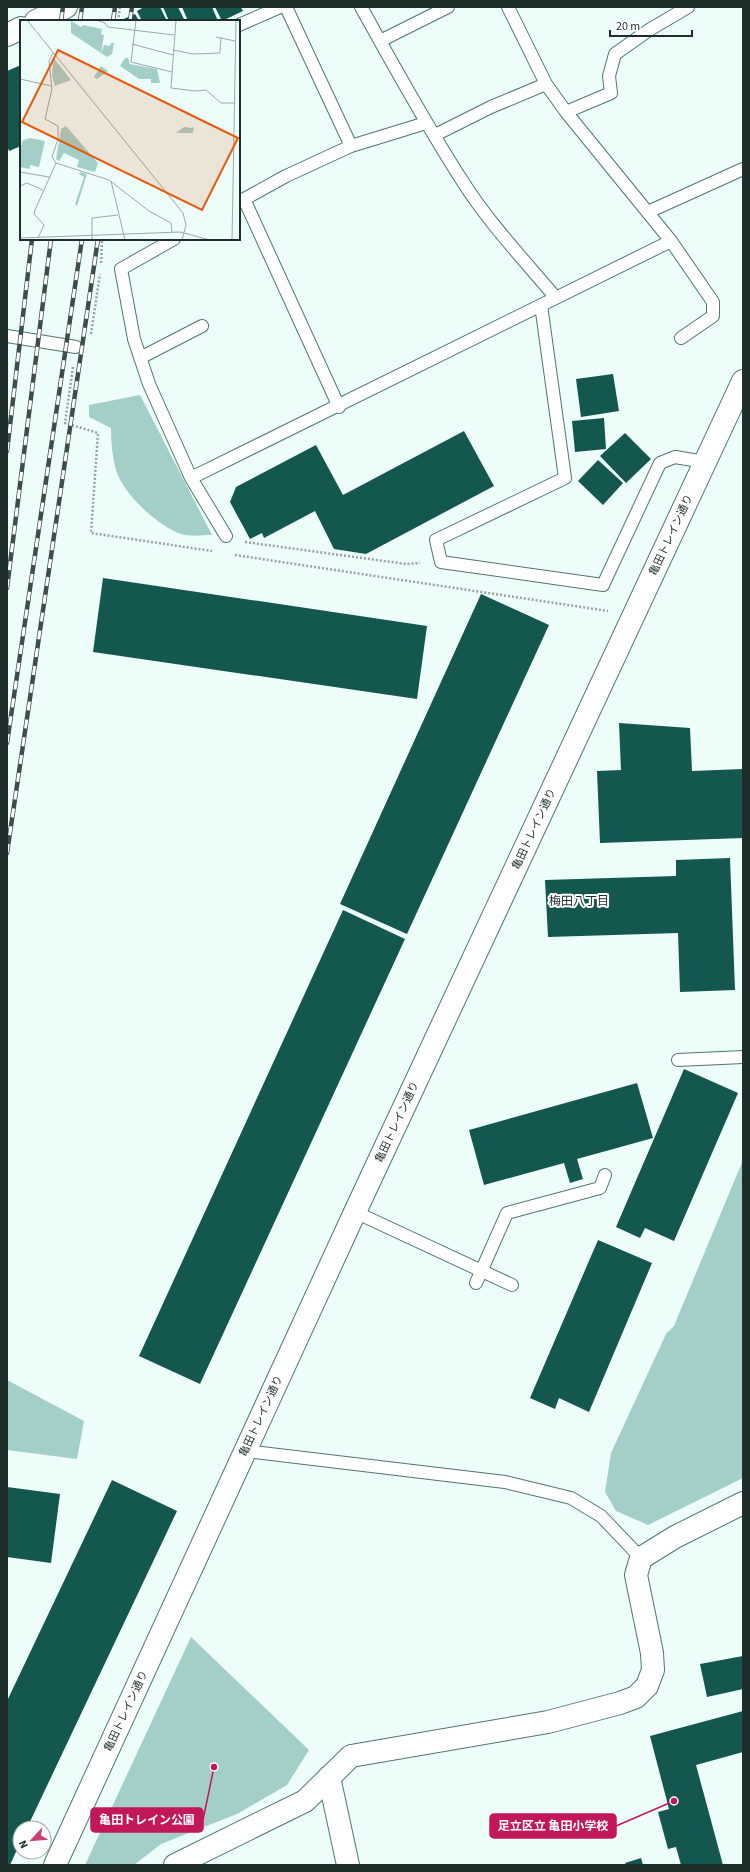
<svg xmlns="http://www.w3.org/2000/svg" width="750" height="1872" font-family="'Source Sans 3','Noto Sans JP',sans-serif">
  <rect width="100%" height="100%" fill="#edfdfa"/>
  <path fill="#a4cfc8" d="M 140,395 L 212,535 C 203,535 190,537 181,534 C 158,526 123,494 116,470 C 112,456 111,442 111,428 L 89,417 L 89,405 Z
    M 743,1160 L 743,1478 L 648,1525 L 616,1511 L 605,1492 L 611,1453 L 666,1334 L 674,1326 Z
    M 7,1380 L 84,1421 L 77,1459 L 7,1450 Z
    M 191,1637 L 309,1750 L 287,1785 L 237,1814 L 161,1844 L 134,1865 L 85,1865 Z"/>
  <path fill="#13574f" d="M 144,7 L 160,7 L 167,21 L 142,21 L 137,11 Z
    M 163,7 L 178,7 L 185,21 L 169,21 Z
    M 182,7 L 212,7 L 218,21 L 188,21 Z
    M 215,7 L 241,7 L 243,11 L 222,21 Z
    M 135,14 L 139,21 L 119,21 Z
    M 21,65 L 21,146 L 9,151 L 7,146 L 7,71 Z
    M 613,374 L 619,411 L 581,417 L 576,379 Z
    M 604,418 L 606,449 L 575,452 L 572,421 Z
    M 464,431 L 494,486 L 366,554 L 334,549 L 315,511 L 264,538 L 262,533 L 250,539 L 230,502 L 236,487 L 316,445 L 343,495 Z
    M 625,433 L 651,459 L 626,483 L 600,456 Z
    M 598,460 L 623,483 L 603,505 L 578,481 Z
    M 103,578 L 427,626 L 417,699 L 93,652 Z
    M 481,594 L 549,625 L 407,934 L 340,904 Z
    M 619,723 L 690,728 L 692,771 L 743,769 L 743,838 L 600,843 L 597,771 L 621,770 Z
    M 730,858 L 735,990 L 680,992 L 678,933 L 548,937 L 545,880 L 676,876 L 676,860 Z
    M 343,910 L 405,939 L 200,1384 L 139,1356 Z
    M 684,1069 L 738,1093 L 674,1241 L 645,1228 L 640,1238 L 616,1227 Z
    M 637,1083 L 653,1138 L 577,1159 L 583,1179 L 570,1183 L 564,1163 L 484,1185 L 469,1130 Z
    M 598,1240 L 652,1263 L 589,1412 L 559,1398 L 555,1409 L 530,1398 Z
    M 112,1480 L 177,1511 L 27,1828 L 20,1828 L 20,1843 L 10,1865 L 7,1865 L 7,1701 Z
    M 7,1487 L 60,1494 L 51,1563 L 7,1557 Z
    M 743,1656 L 743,1689 L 707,1697 L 700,1664 Z
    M 743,1711 L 743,1752 L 696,1765 L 723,1865 L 681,1865 L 676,1847 L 668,1849 L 658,1812 L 669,1809 L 650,1736 Z
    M 641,1858 L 643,1865 L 626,1865 L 625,1863 Z"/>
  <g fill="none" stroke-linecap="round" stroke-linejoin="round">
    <g stroke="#507670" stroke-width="14">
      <path id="service" d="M 286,7 L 351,146
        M 361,7 C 394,66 426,125 463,182 C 489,223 524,260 556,298
        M 508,7 L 546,84 L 566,112 L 671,241 L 713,302 L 713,316 L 681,338
        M 239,25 L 280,7
        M 380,41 L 448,7
        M 566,112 L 611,93 L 609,76 L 615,54 L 649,30 L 688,7
        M 435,135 L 491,107 L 546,84
        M 244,199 L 339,407
        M 239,202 L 286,176 L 351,146 L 426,123
        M 648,212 L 743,169
        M 174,239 L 121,269 L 134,339 L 149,384 L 191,478 L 226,536
        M 541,305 L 565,478 L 436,540 L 441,562 L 603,585 L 660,463 L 675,457 L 705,462
        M 7,336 L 76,347
        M 140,358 L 202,326
        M 191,478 L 671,241
        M 678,1060 L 743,1057
        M 355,1212 L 512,1285
        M 476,1283 L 507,1213 L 600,1188 L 605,1175
        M 245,1451 L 505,1482 L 571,1498 L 601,1516 L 641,1558"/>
    </g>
    <g stroke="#507670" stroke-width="24">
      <path id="minor" d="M 329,1777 L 348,1865
        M 175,1865 L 305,1801 L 351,1756 L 548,1722 L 620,1703 L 636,1697 L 647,1686 L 653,1670 L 652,1653 L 636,1575 L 641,1558 L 675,1537 L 743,1503"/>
    </g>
    <g stroke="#507670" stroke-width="24">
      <path id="tertiary" d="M 36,21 L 66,7
        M 7,35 L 21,28
        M 55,1865 L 355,1212 L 743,381"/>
    </g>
    <path stroke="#94a4a1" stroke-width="2.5" stroke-dasharray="2 2" stroke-linecap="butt" d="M 118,21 L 120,7
      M 101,263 L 102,239
      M 91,334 L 100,274
      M 73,367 L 65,423 L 98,433 L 91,533 L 212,551
      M 245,542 L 406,564 L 420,563
      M 235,555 L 608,611"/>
    <use href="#service" stroke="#fff" stroke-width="12"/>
    <use href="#minor" stroke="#fff" stroke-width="22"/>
    <use href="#tertiary" stroke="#fff" stroke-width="22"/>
    <g stroke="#3d4d4a" stroke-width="4.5">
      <path id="rail" d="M 61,21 L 63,7
        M 80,21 L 82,7
        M 113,21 L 115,7
        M 130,21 L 132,7
        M 7,451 L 32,239
        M 7,588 L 51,239
        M 7,743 L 82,239
        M 7,853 L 98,239"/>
    </g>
    <use href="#rail" stroke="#fff" stroke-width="3" stroke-dasharray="9" stroke-linecap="butt"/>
  </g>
  <g text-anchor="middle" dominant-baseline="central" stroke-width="4" stroke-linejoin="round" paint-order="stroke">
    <g font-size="11" fill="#1e2e2b" stroke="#fff">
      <text transform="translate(671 535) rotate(-65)">亀田トレイン通り</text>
      <text transform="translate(534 829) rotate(-65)">亀田トレイン通り</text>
      <text transform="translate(397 1122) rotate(-65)">亀田トレイン通り</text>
      <text transform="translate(261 1416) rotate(-65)">亀田トレイン通り</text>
      <text transform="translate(126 1711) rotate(-65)">亀田トレイン通り</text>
    </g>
    <g font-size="12" fill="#1e2e2b" stroke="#fff">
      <text x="579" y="901">梅田八丁目</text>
    </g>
  </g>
  <g transform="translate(20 20)">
    <rect width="220" height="220" fill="#edfdfa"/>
    <path d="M 51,1 L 61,7 L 63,5 L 82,9 L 81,14 L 84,15 L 81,33 L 84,25 L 90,26 L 91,23 L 94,23 L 92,34 L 87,37 L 51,13 ZM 33,37 L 51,60 L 35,66 L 32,56 ZM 105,38 L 108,38 L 110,44 L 137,49 L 140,63 L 131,63 L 131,59 L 119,59 L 100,46 ZM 81,46 L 88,51 L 77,59 L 74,57 ZM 46,106 L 78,143 L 75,152 L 57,147 L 59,140 L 44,133 L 39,141 L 36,139 L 41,109 ZM 164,107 L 171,108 L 174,107 L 173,113 L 156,113 ZM 10,118 L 25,121 L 19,147 L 10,145 L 10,149 L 0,147 L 0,129 L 3,120 ZM 60,152 L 67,154 L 57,186 L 55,184 L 64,157 L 59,154 Z" fill="#a4cfc8"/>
    <path fill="none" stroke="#9aaaa7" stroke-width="1" d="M 7,0 L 163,193 L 166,205 L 162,220M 76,0 L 85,3 L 88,7 L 154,15M 116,0 L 111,42 L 152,52M 156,0 L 151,68 L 175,71 L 186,70 L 201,83 L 214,83M 196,17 L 215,21M 112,24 L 153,35M 153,30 L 173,34 L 200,33 L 201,17M 33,33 L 29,41 L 32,69 L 25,99 L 38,106 L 38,119 L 32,137 L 36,143 L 89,160 L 129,191 L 151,203 L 152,212M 0,59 L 31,66M 0,152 L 29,157M 91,161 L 105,220M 0,166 L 7,163 L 23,170M 0,218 L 160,212 L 190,220M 18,218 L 24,205 L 14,194 L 15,190 L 36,143M 72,220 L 72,198 L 98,195M 212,220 L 216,0"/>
    <path fill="#e8590c" fill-opacity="0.15" stroke="#e8590c" stroke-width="2" d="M 38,30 L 218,118 L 182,190 L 2,102 Z"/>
    <rect width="220" height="220" fill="none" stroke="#1e2e2b" stroke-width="2"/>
  </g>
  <path fill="none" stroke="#c2185b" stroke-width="1.5" d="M214 1767L203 1820M674 1801L616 1826"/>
  <g fill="#c2185b" stroke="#fff" stroke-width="1.5">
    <circle cx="214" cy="1767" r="4"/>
    <circle cx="674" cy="1801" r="4"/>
  </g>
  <g fill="#c2185b" stroke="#c2185b" stroke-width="1.5">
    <rect x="91" y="1808" width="112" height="24" rx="4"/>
    <rect x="490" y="1814" width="126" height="24" rx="4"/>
  </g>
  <g font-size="12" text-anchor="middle" font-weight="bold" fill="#fff">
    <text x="147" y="1824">亀田トレイン公園</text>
    <text x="553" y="1830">足立区立 亀田小学校</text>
  </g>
  <rect width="750" height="1872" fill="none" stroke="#1e2e2b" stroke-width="16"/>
  <g transform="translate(32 1840) rotate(244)"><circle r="19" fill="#ffffff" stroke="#a5abaa"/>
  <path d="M0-3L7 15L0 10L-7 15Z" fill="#cb3e6d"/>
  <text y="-6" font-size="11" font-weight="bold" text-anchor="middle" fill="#1e2e2b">N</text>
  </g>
  <path d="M610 30v6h82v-6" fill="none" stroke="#1e2e2b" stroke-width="2"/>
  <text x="616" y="30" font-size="12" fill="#1e2e2b" stroke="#ffffff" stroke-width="3" paint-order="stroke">20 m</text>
</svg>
